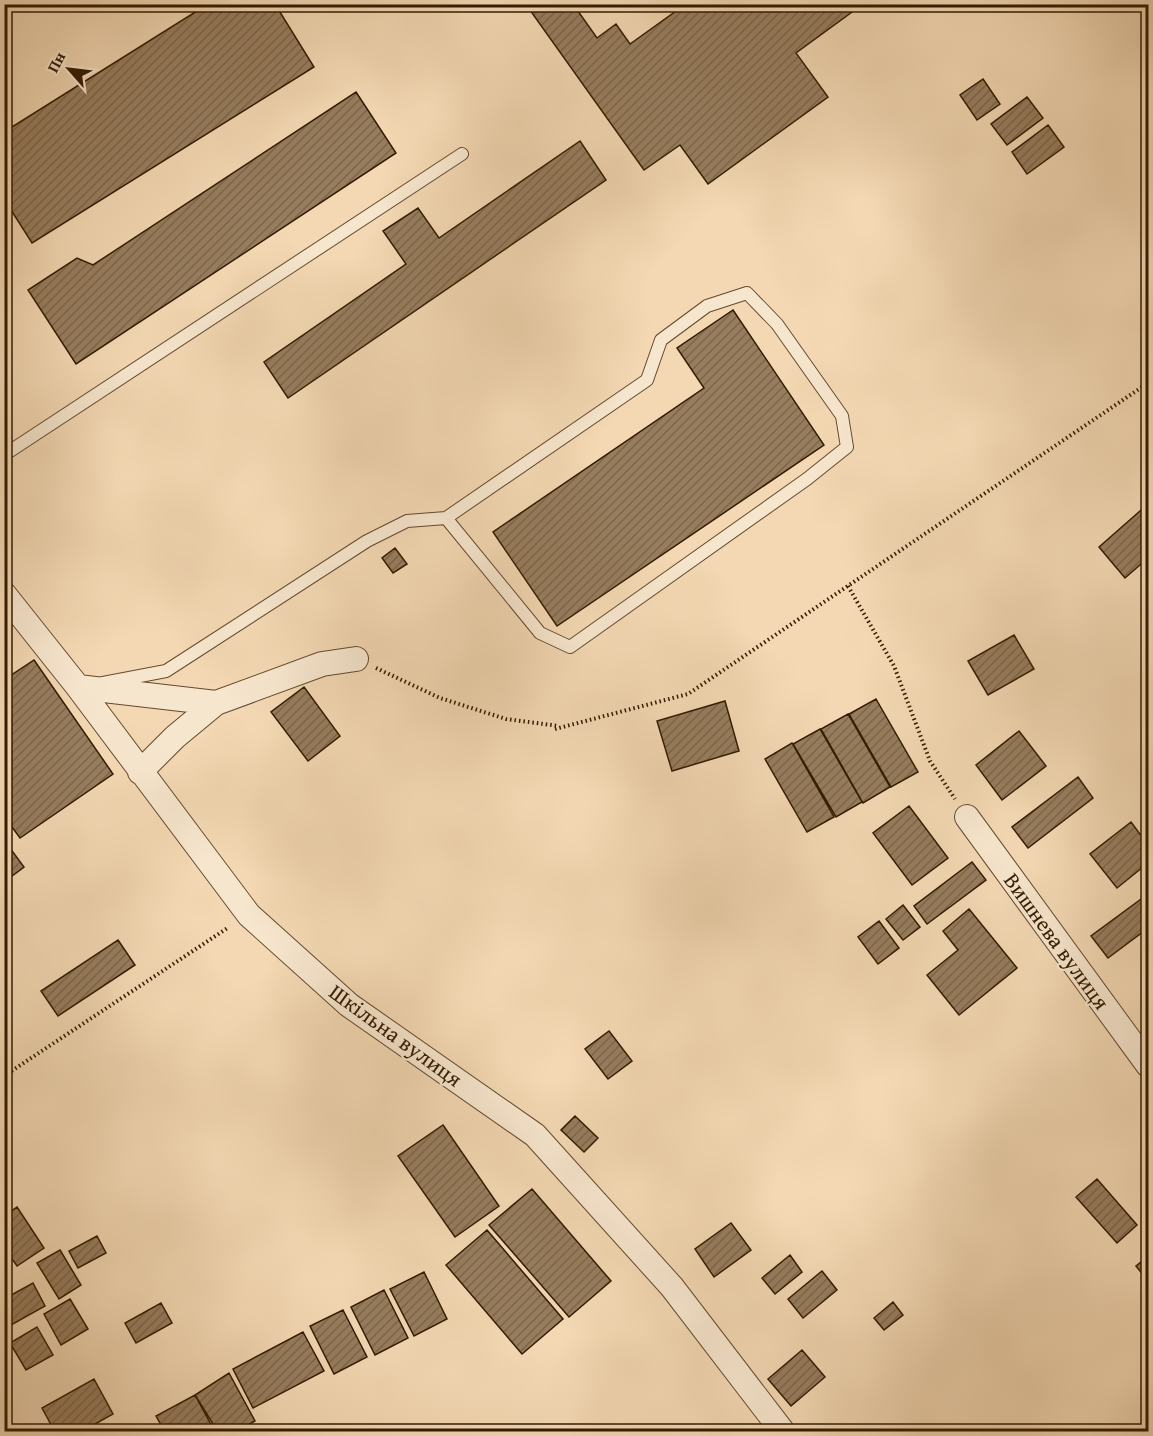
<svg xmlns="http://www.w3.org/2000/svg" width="1153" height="1436" font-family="'Gentium Book Plus',serif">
  <defs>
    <pattern id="building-hatch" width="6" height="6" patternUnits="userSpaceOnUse" patternTransform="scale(1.5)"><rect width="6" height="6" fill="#977d5e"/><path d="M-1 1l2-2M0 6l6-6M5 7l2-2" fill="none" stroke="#7c664b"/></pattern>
  </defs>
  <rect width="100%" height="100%" fill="#f3d8b3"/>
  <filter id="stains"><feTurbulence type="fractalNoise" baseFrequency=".00333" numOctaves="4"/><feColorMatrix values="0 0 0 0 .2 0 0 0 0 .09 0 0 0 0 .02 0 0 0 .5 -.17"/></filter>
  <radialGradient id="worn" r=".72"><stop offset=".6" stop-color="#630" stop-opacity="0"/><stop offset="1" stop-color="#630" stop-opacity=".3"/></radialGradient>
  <path fill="url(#building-hatch)" stroke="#331b01" stroke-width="1.5" d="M 208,4 L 275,4 L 314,67 L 32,243 L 4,199 L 4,132 Z
    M 544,4 L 573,4 L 597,38 L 616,24 L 630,44 L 676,11 L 671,4 L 863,4 L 796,53 L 828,97 L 708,184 L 680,145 L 644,170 L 532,13 Z
    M 983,79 L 1000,104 L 977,120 L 960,95 Z
    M 356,92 L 396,153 L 76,364 L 28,290 L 77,258 L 93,265 Z
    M 1027,97 L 1043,118 L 1007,145 L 991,124 Z
    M 1048,125 L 1064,147 L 1027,174 L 1012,152 Z
    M 580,141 L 606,180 L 288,398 L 264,362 L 406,264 L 383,231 L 418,208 L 439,238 Z
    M 733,310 L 824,445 L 557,626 L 493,532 L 704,388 L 677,348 Z
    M 1148,504 L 1148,558 L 1125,578 L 1099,547 Z
    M 395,548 L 407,564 L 393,573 L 382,558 Z
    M 1014,635 L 1034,669 L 988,695 L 968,661 Z
    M 34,660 L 113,774 L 20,838 L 4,816 L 4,680 Z
    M 304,687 L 340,736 L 308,761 L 271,712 Z
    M 876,699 L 918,772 L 891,787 L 849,714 Z
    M 725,701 L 739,751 L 672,771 L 657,721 Z
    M 848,714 L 890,787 L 863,803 L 821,729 Z
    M 820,729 L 862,802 L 836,817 L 793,744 Z
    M 1019,731 L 1046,766 L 1002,800 L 976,765 Z
    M 792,743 L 834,817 L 807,832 L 765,759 Z
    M 1078,777 L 1093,798 L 1028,848 L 1012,827 Z
    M 909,806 L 948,858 L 912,885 L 873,833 Z
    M 1131,822 L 1148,845 L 1148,863 L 1117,888 L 1090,854 Z
    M 4,840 L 24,867 L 4,882 Z
    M 972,862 L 986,880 L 927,924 L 914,906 Z
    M 1148,894 L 1148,928 L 1108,958 L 1091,936 Z
    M 903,905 L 920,927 L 903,940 L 886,919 Z
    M 969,909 L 1017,968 L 959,1015 L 927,975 L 958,950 L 943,931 Z
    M 879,921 L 899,948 L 878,964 L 858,937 Z
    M 118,940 L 135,965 L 58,1016 L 41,991 Z
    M 609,1031 L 632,1061 L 608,1079 L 585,1049 Z
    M 575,1116 L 598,1138 L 584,1152 L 561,1130 Z
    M 443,1125 L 499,1206 L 455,1237 L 398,1156 Z
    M 1097,1179 L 1137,1225 L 1117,1243 L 1076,1197 Z
    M 532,1189 L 611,1281 L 569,1317 L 489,1225 Z
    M 17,1207 L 44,1248 L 17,1266 L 5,1249 L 11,1245 L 4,1235 L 4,1216 Z
    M 731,1223 L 751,1250 L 714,1277 L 695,1249 Z
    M 487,1230 L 563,1319 L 522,1354 L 446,1265 Z
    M 97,1236 L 106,1253 L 78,1268 L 69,1251 Z
    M 60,1250 L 81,1285 L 59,1299 L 37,1263 Z
    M 790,1255 L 802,1272 L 775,1294 L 762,1278 Z
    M 1148,1256 L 1148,1281 L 1136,1266 Z
    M 822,1271 L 837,1290 L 803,1318 L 788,1299 Z
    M 424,1272 L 447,1319 L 414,1336 L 390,1289 Z
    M 33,1283 L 45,1306 L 4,1329 L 4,1299 Z
    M 384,1290 L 408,1338 L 375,1355 L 351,1307 Z
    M 70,1299 L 88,1329 L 61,1345 L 44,1314 Z
    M 893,1302 L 903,1315 L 884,1330 L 874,1318 Z
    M 161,1303 L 172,1323 L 136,1343 L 125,1323 Z
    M 343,1310 L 367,1357 L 334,1374 L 310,1326 Z
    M 37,1327 L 53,1355 L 26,1370 L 10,1343 Z
    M 303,1332 L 324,1371 L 253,1408 L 233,1369 Z
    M 802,1350 L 825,1377 L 791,1406 L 768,1379 Z
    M 229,1373 L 255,1421 L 236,1432 L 218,1432 L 195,1395 Z
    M 94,1379 L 113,1414 L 81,1432 L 55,1432 L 42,1408 Z
    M 195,1395 L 215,1432 L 165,1432 L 156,1416 Z"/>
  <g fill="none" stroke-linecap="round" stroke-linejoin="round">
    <g stroke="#634a2e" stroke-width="14">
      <path id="lane" d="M 4,455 L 462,154
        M 103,683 L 166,671 L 367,541 L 407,521 L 446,518 L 540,633 L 570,647 L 807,479 L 847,447 L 842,416 L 777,324 L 747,293 L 707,306 L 661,340 L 647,380 L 446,518"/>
    </g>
    <g stroke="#634a2e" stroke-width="26">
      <path id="street" d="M 4,594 L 78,687 L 249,915 L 349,1005 L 535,1135 L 672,1287 L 783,1432
        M 78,687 L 216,703
        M 140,772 L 175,737 L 216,703 L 322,664 L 356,659
        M 967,817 L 1148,1065"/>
    </g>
    <path stroke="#331b01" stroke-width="4" stroke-dasharray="1.5 3" stroke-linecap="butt" d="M 848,586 L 894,666 L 930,761 L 955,799
      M 376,668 L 440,698 L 506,719 L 559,726
      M 555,729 L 688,694 L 1148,383
      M 4,1076 L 229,927
      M 4,1170 L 9,1178"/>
    <use href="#lane" stroke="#f7e6ce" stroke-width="12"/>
    <use href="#street" stroke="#f7e6ce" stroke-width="24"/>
  </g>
  <g text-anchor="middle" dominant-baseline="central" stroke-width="4.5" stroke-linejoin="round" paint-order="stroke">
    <g font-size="22" fill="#331b01" stroke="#f7e6ce">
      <text transform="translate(1057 941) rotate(54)">Вишнева вулиця</text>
      <text transform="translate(396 1035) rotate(36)">Шкільна вулиця</text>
    </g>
  </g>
  <rect width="1153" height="1436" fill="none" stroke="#f3d8b3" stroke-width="24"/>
  <rect x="6" y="6" width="1141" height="1424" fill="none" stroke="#331b01" stroke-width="3"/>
  <rect x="12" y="12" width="1129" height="1412" fill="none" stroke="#331b01" stroke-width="1.5"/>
  <g transform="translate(69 69) rotate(298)" stroke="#f7e6ce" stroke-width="4.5" paint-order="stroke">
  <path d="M0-4.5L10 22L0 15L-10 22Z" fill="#331b01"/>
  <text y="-9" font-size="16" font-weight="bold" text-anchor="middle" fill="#331b01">Пн</text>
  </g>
  <rect width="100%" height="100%" filter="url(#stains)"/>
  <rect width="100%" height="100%" fill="url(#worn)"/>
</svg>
